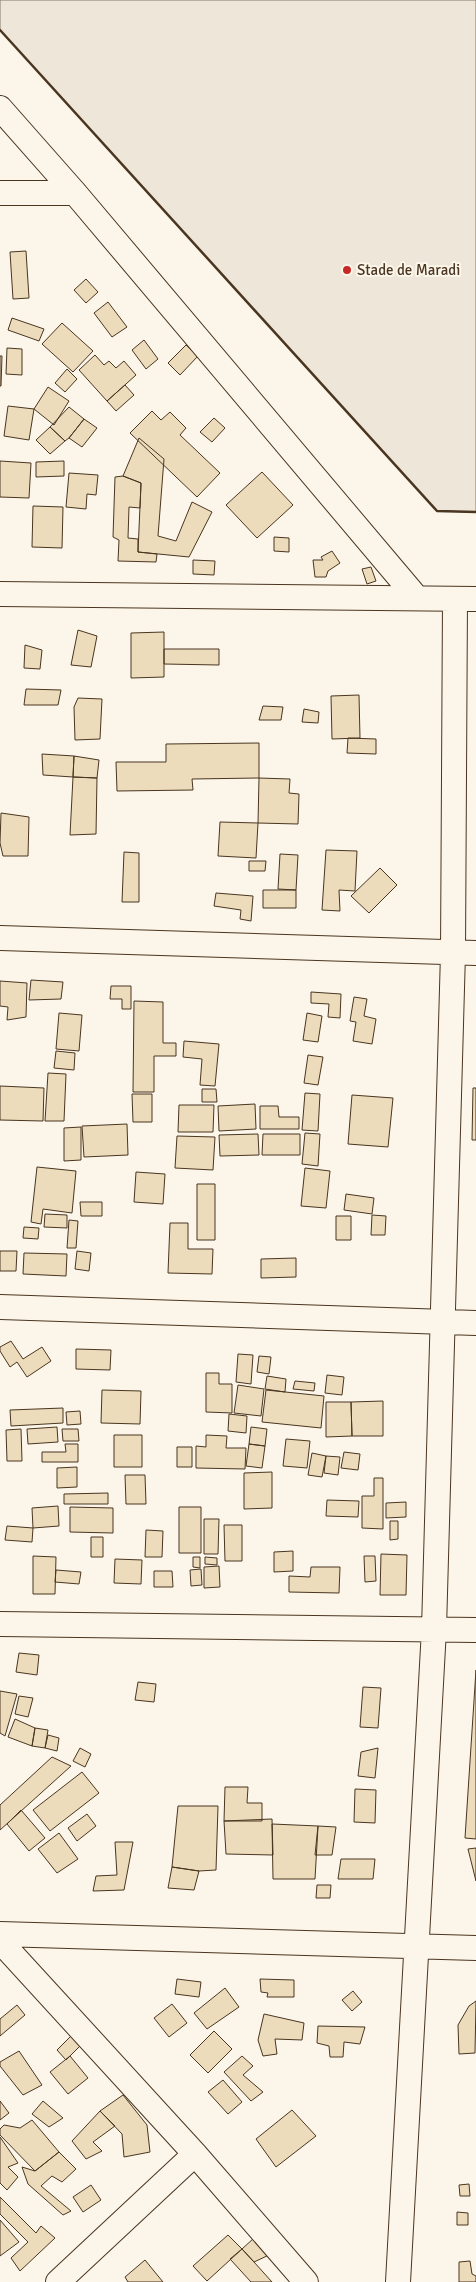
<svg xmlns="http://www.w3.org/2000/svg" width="476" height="2282" font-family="Signika,sans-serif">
  <rect width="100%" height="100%" fill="#fbf6e9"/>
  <path fill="#ede6d9" stroke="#887966" d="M 0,0 L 476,0 L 476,512 L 437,511 L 0,30 Z"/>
  <path fill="#ecdcbc" stroke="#4a3520" d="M 26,251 L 29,298 L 13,299 L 10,252 Z
    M 86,279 L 98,292 L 86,303 L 74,290 Z
    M 108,302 L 127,327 L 112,337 L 94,313 Z
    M 12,318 L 44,329 L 39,341 L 8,330 Z
    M 62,323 L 93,351 L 73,372 L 42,344 Z
    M 144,340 L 158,359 L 146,369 L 132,350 Z
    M 186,345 L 198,356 L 180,375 L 168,363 Z
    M 7,348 L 22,349 L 22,375 L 6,374 Z
    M 95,355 L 104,365 L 109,361 L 116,368 L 124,361 L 136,375 L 107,401 L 79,370 Z
    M 0,356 L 2,356 L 1,386 L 0,386 Z
    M 67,369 L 77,379 L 65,392 L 55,383 Z
    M 125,385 L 134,395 L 116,411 L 107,401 Z
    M 48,387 L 69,401 L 54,425 L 34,409 Z
    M 8,406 L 34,409 L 29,440 L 4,436 Z
    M 69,407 L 84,419 L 69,438 L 65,441 L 50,427 Z
    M 152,411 L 161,420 L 170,412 L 186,428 L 180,435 L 220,473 L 197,497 L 130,433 Z
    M 214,418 L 225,428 L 212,442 L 200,432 Z
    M 84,419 L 97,428 L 82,447 L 69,438 Z
    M 50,427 L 65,441 L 50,454 L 36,440 Z
    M 139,438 L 164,459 L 158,536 L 176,541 L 192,502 L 212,512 L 189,557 L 138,552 L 141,483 L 123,476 Z
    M 0,461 L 31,463 L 29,498 L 0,497 Z
    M 64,461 L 64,476 L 36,477 L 36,462 Z
    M 262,472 L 293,505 L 257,538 L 226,505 Z
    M 69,473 L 98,475 L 96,495 L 87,494 L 86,509 L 66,507 Z
    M 123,476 L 141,483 L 140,508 L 129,507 L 128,538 L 138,539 L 138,552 L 157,554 L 156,562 L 118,561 L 119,540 L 113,537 L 115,477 Z
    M 33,506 L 63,507 L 62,548 L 32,547 Z
    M 274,537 L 289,538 L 289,552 L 274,551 Z
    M 332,551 L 340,563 L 328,571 L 326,577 L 315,577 L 313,560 L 323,560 L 321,557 Z
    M 193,560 L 215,561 L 214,575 L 193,574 Z
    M 371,567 L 376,581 L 367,584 L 362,569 Z
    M 78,630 L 97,636 L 91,667 L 71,665 Z
    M 164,632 L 164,677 L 131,678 L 131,633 Z
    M 25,645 L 42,650 L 40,669 L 24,668 Z
    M 164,649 L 219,649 L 219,665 L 164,664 Z
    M 26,689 L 61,690 L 58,705 L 24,705 Z
    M 359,695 L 360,738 L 332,739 L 331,696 Z
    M 78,698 L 102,699 L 100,739 L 75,740 L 74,707 Z
    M 263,706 L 283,707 L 281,720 L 259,720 Z
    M 304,709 L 319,712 L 318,723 L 302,722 Z
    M 348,738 L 376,739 L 376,754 L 347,753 Z
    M 259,743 L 259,778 L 192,779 L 193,790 L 117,791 L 116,762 L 166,762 L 166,744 Z
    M 42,754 L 74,756 L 73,777 L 43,775 Z
    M 74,756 L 99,760 L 97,778 L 73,777 Z
    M 73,777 L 97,778 L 96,834 L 70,835 Z
    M 259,778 L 290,779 L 289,793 L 299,794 L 298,824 L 258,823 Z
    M 1,813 L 29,817 L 28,856 L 3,856 L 0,843 Z
    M 220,822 L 258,823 L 256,858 L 218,856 Z
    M 326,850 L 357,851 L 355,891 L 339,890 L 340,911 L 322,910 Z
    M 124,852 L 139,853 L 139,902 L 122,902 Z
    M 280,854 L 298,855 L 296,890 L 278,889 Z
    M 249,861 L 266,861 L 265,871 L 249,871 Z
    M 380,868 L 397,885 L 369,913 L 351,896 Z
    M 263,890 L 296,890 L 296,908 L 263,908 Z
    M 216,893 L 253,896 L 251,921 L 240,919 L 241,910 L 214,906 Z
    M 31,980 L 63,982 L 61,999 L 29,1000 Z
    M 0,981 L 27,983 L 26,1017 L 7,1020 L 8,1007 L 0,1006 Z
    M 111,986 L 131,986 L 131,1009 L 122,1009 L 122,999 L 110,999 Z
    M 311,992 L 341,994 L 340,1018 L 328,1017 L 329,1004 L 311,1003 Z
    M 354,997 L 367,999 L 364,1016 L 376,1019 L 372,1044 L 353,1041 L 356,1022 L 350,1021 Z
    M 134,1001 L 163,1002 L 163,1043 L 176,1043 L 176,1056 L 154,1056 L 154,1092 L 133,1092 Z
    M 59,1013 L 82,1015 L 79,1051 L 56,1049 Z
    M 307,1013 L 322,1016 L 318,1042 L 303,1040 Z
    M 184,1041 L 219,1044 L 215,1086 L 200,1085 L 202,1059 L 183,1057 Z
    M 56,1051 L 75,1053 L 74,1070 L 54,1068 Z
    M 308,1055 L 323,1057 L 318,1085 L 304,1083 Z
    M 48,1073 L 66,1074 L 64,1121 L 45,1121 Z
    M 0,1086 L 44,1088 L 43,1121 L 0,1120 Z
    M 473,1088 L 476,1088 L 476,1140 L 472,1140 Z
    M 202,1089 L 216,1089 L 217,1102 L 202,1102 Z
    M 305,1093 L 320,1094 L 318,1131 L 302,1130 Z
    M 132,1094 L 152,1094 L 152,1122 L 133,1122 Z
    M 352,1095 L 393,1098 L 388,1147 L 348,1144 Z
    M 255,1104 L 256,1129 L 219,1131 L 218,1106 Z
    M 179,1105 L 214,1105 L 213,1132 L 178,1132 Z
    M 260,1106 L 278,1106 L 279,1117 L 299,1117 L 299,1129 L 260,1129 Z
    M 127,1124 L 128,1155 L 84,1157 L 82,1126 Z
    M 81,1127 L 81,1160 L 64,1161 L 64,1128 Z
    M 305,1133 L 320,1134 L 318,1166 L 302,1164 Z
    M 258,1134 L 259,1155 L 220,1156 L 219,1135 Z
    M 263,1134 L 300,1134 L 300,1155 L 262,1155 Z
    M 177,1136 L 215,1137 L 213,1170 L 175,1168 Z
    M 37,1167 L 76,1171 L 72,1213 L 43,1209 L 41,1224 L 31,1222 Z
    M 305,1168 L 330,1171 L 326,1208 L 301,1206 Z
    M 136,1172 L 165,1174 L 163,1204 L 134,1202 Z
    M 197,1184 L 215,1184 L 215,1240 L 197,1240 Z
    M 346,1194 L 374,1198 L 372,1214 L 344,1210 Z
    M 80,1202 L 102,1202 L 102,1216 L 81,1216 Z
    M 45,1214 L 67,1215 L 67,1228 L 44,1227 Z
    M 372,1215 L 386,1216 L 385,1235 L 371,1235 Z
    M 336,1216 L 351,1216 L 351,1240 L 336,1240 Z
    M 69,1220 L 78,1221 L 76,1248 L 67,1248 Z
    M 170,1223 L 188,1223 L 188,1249 L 213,1249 L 212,1274 L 168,1273 Z
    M 24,1227 L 39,1228 L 38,1239 L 23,1238 Z
    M 0,1251 L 17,1251 L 16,1271 L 0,1271 Z
    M 77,1251 L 91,1253 L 89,1271 L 75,1269 Z
    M 24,1253 L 67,1254 L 66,1276 L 23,1274 Z
    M 296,1258 L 296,1277 L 261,1278 L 261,1259 Z
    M 11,1341 L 23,1359 L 42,1347 L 51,1361 L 27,1377 L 17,1362 L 10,1367 L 0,1351 L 0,1347 Z
    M 76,1349 L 111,1350 L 110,1370 L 76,1369 Z
    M 238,1354 L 253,1355 L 251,1384 L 236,1382 Z
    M 259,1356 L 271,1357 L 269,1374 L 257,1372 Z
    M 206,1373 L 219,1373 L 219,1384 L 232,1384 L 232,1413 L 206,1412 Z
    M 327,1375 L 344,1377 L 342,1395 L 325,1393 Z
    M 267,1376 L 286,1379 L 285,1392 L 265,1389 Z
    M 295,1381 L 315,1383 L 314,1391 L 293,1389 Z
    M 238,1385 L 264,1389 L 261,1416 L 234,1413 Z
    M 102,1390 L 141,1391 L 140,1424 L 101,1423 Z
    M 266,1390 L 324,1396 L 321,1428 L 262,1422 Z
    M 383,1401 L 383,1436 L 352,1436 L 351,1402 Z
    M 326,1402 L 351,1402 L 352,1436 L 326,1437 Z
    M 63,1408 L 63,1423 L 11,1426 L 10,1410 Z
    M 80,1411 L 81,1424 L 67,1425 L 66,1412 Z
    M 229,1414 L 247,1416 L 246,1433 L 228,1431 Z
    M 57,1427 L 58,1442 L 28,1444 L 27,1429 Z
    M 251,1427 L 267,1429 L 265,1446 L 249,1444 Z
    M 21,1429 L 22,1461 L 7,1461 L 6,1430 Z
    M 62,1429 L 78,1429 L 79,1441 L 63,1441 Z
    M 114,1435 L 142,1435 L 142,1467 L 114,1467 Z
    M 206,1435 L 227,1436 L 226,1448 L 246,1448 L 245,1469 L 196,1468 L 196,1446 L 206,1447 Z
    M 286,1439 L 310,1441 L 307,1468 L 283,1466 Z
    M 65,1444 L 78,1444 L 78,1462 L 42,1462 L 42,1452 L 66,1452 Z
    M 249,1444 L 265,1446 L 262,1468 L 246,1466 Z
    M 177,1447 L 192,1447 L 192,1467 L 177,1467 Z
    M 344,1452 L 360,1454 L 358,1470 L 341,1468 Z
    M 312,1453 L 326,1456 L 322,1477 L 308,1475 Z
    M 326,1456 L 340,1457 L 338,1475 L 324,1473 Z
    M 77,1467 L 77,1487 L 57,1488 L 57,1468 Z
    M 272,1472 L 272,1508 L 244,1509 L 244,1473 Z
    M 125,1475 L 145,1475 L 146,1504 L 126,1504 Z
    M 374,1478 L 383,1478 L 383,1529 L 362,1528 L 362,1496 L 374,1496 Z
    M 108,1493 L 108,1504 L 64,1504 L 64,1494 Z
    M 327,1500 L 359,1501 L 358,1517 L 326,1516 Z
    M 406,1502 L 406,1517 L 386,1518 L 386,1503 Z
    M 58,1506 L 59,1526 L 33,1528 L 32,1508 Z
    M 70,1507 L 113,1508 L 113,1533 L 70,1532 Z
    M 179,1507 L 201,1507 L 201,1553 L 179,1553 Z
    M 204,1519 L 219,1519 L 218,1554 L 204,1554 Z
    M 390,1521 L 398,1521 L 398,1539 L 390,1540 Z
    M 224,1525 L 242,1525 L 242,1561 L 225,1561 Z
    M 7,1526 L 33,1528 L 32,1542 L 5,1540 Z
    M 146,1530 L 163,1531 L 162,1557 L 145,1557 Z
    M 91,1537 L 103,1537 L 103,1557 L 91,1557 Z
    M 293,1551 L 293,1571 L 274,1572 L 274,1552 Z
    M 381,1554 L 407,1555 L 406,1595 L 380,1595 Z
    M 33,1556 L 56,1557 L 55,1594 L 33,1594 Z
    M 364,1556 L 375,1556 L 376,1581 L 365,1582 Z
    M 193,1557 L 200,1557 L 200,1568 L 193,1567 Z
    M 205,1557 L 217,1558 L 217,1565 L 205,1564 Z
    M 115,1559 L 142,1560 L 141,1584 L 114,1583 Z
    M 219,1566 L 220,1587 L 204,1588 L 204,1567 Z
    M 311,1567 L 340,1567 L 339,1593 L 289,1592 L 289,1576 L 310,1577 Z
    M 201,1569 L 202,1585 L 191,1586 L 190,1570 Z
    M 56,1570 L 81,1572 L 79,1584 L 55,1582 Z
    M 154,1571 L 172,1571 L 173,1587 L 154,1587 Z
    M 19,1653 L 39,1655 L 37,1675 L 16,1672 Z
    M 476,1670 L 476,1839 L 465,1838 Z
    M 138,1682 L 156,1684 L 154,1702 L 135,1700 Z
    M 363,1687 L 381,1688 L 378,1728 L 360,1727 Z
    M 0,1691 L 17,1694 L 5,1736 L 0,1733 Z
    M 19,1696 L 33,1698 L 28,1717 L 15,1714 Z
    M 15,1719 L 35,1728 L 32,1746 L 8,1737 Z
    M 35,1728 L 48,1730 L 45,1748 L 32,1746 Z
    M 48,1735 L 59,1738 L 57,1751 L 45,1748 Z
    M 80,1748 L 91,1754 L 85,1767 L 73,1761 Z
    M 378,1748 L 375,1778 L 358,1776 L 361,1752 Z
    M 52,1757 L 71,1766 L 0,1830 L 0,1805 Z
    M 82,1772 L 99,1793 L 50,1831 L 33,1810 Z
    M 225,1787 L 248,1787 L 247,1803 L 262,1803 L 262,1821 L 224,1821 Z
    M 355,1789 L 376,1790 L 375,1823 L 354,1822 Z
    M 178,1806 L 218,1806 L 216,1870 L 199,1871 L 172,1867 Z
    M 21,1810 L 45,1838 L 29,1851 L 7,1824 Z
    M 87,1814 L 96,1826 L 77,1841 L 68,1828 Z
    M 272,1819 L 273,1855 L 226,1854 L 224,1821 Z
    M 272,1824 L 318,1826 L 315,1879 L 273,1879 Z
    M 318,1826 L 336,1827 L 332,1855 L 315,1855 Z
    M 59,1833 L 78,1859 L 57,1873 L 38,1849 Z
    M 115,1842 L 133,1842 L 124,1890 L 93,1891 L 96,1876 L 117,1875 Z
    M 476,1848 L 476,1881 L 468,1849 Z
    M 341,1859 L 375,1859 L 373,1879 L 338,1879 Z
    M 172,1867 L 199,1871 L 194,1890 L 168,1888 Z
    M 317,1885 L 331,1885 L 330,1898 L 316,1898 Z
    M 177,1979 L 201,1982 L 199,1997 L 175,1994 Z
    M 260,1979 L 294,1980 L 294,1997 L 267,1997 L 268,1993 L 261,1992 Z
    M 225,1988 L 239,2007 L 207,2029 L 194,2013 Z
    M 353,1991 L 362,2002 L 352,2011 L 342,2000 Z
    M 476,2001 L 475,2053 L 459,2054 L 458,2025 L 469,2006 Z
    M 172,2004 L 187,2023 L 169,2037 L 154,2018 Z
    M 17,2005 L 25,2015 L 0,2036 L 0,2019 Z
    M 264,2014 L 304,2023 L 302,2040 L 275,2039 L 277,2054 L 263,2056 L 258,2040 Z
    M 318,2026 L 365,2027 L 360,2044 L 344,2042 L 343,2057 L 330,2057 L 329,2046 L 317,2043 Z
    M 214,2031 L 232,2049 L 208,2073 L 190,2055 Z
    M 71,2036 L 81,2045 L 66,2060 L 57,2050 Z
    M 19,2051 L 42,2085 L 23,2095 L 0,2066 L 0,2062 Z
    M 70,2056 L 88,2078 L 68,2094 L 50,2072 Z
    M 242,2056 L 253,2066 L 243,2075 L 263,2092 L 251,2101 L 224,2072 Z
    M 223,2080 L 242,2102 L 228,2114 L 208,2092 Z
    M 123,2095 L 147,2125 L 150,2152 L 124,2157 L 122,2134 L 100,2111 Z
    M 0,2101 L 9,2113 L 0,2120 Z
    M 43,2101 L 63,2118 L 49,2127 L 32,2114 Z
    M 292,2110 L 316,2136 L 276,2167 L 256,2139 Z
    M 100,2111 L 115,2126 L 93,2142 L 102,2151 L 86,2159 L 72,2141 Z
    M 32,2120 L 59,2152 L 35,2171 L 0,2135 L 0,2129 L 4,2125 L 20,2128 Z
    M 0,2137 L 18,2163 L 8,2167 L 18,2177 L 7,2190 L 0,2183 Z
    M 59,2152 L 76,2169 L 62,2182 L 52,2176 L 41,2186 L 71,2211 L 63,2215 L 28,2184 L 22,2167 L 35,2171 Z
    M 469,2184 L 470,2196 L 460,2196 L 459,2185 Z
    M 91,2185 L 101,2200 L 83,2212 L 73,2197 Z
    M 0,2197 L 36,2233 L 41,2226 L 55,2238 L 20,2271 L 11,2258 L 28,2242 L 0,2214 Z
    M 457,2212 L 468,2213 L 468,2225 L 457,2225 Z
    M 0,2220 L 19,2242 L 0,2256 Z
    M 228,2235 L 242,2249 L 207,2281 L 193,2266 Z
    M 254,2238 L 269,2255 L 254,2262 L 242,2249 Z
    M 242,2249 L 254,2262 L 272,2282 L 251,2282 L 230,2259 Z
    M 145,2260 L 163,2282 L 128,2282 L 125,2277 Z
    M 470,2261 L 472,2274 L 476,2276 L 476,2282 L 459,2282 L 459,2262 Z"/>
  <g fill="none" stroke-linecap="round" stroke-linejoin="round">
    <g stroke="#4a3520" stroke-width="26">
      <path id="street" d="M 0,108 L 75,193 L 416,597
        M 0,193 L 75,193
        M 0,594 L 476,599
        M 0,938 L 476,953
        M 0,1307 L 476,1323
        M 0,1624 L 476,1630
        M 0,1934 L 476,1948
        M 0,1941 L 195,2154 L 306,2282
        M 58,2282 L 195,2154
        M 398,2282 L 434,1629 L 453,953 L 455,599"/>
    </g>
    <use href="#street" stroke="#fbf6e9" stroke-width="24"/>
    <path stroke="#4a3520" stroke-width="2.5" d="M 0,30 L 437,511 L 476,512"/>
  </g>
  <circle fill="#c62828" stroke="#fbf6e9" stroke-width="2" cx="347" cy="270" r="5"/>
  <g text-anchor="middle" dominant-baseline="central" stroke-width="4" stroke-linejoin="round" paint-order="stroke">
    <g font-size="15" fill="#4a3520" stroke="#fbf6e9" text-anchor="start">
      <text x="357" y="270">Stade de Maradi</text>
    </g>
  </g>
</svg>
